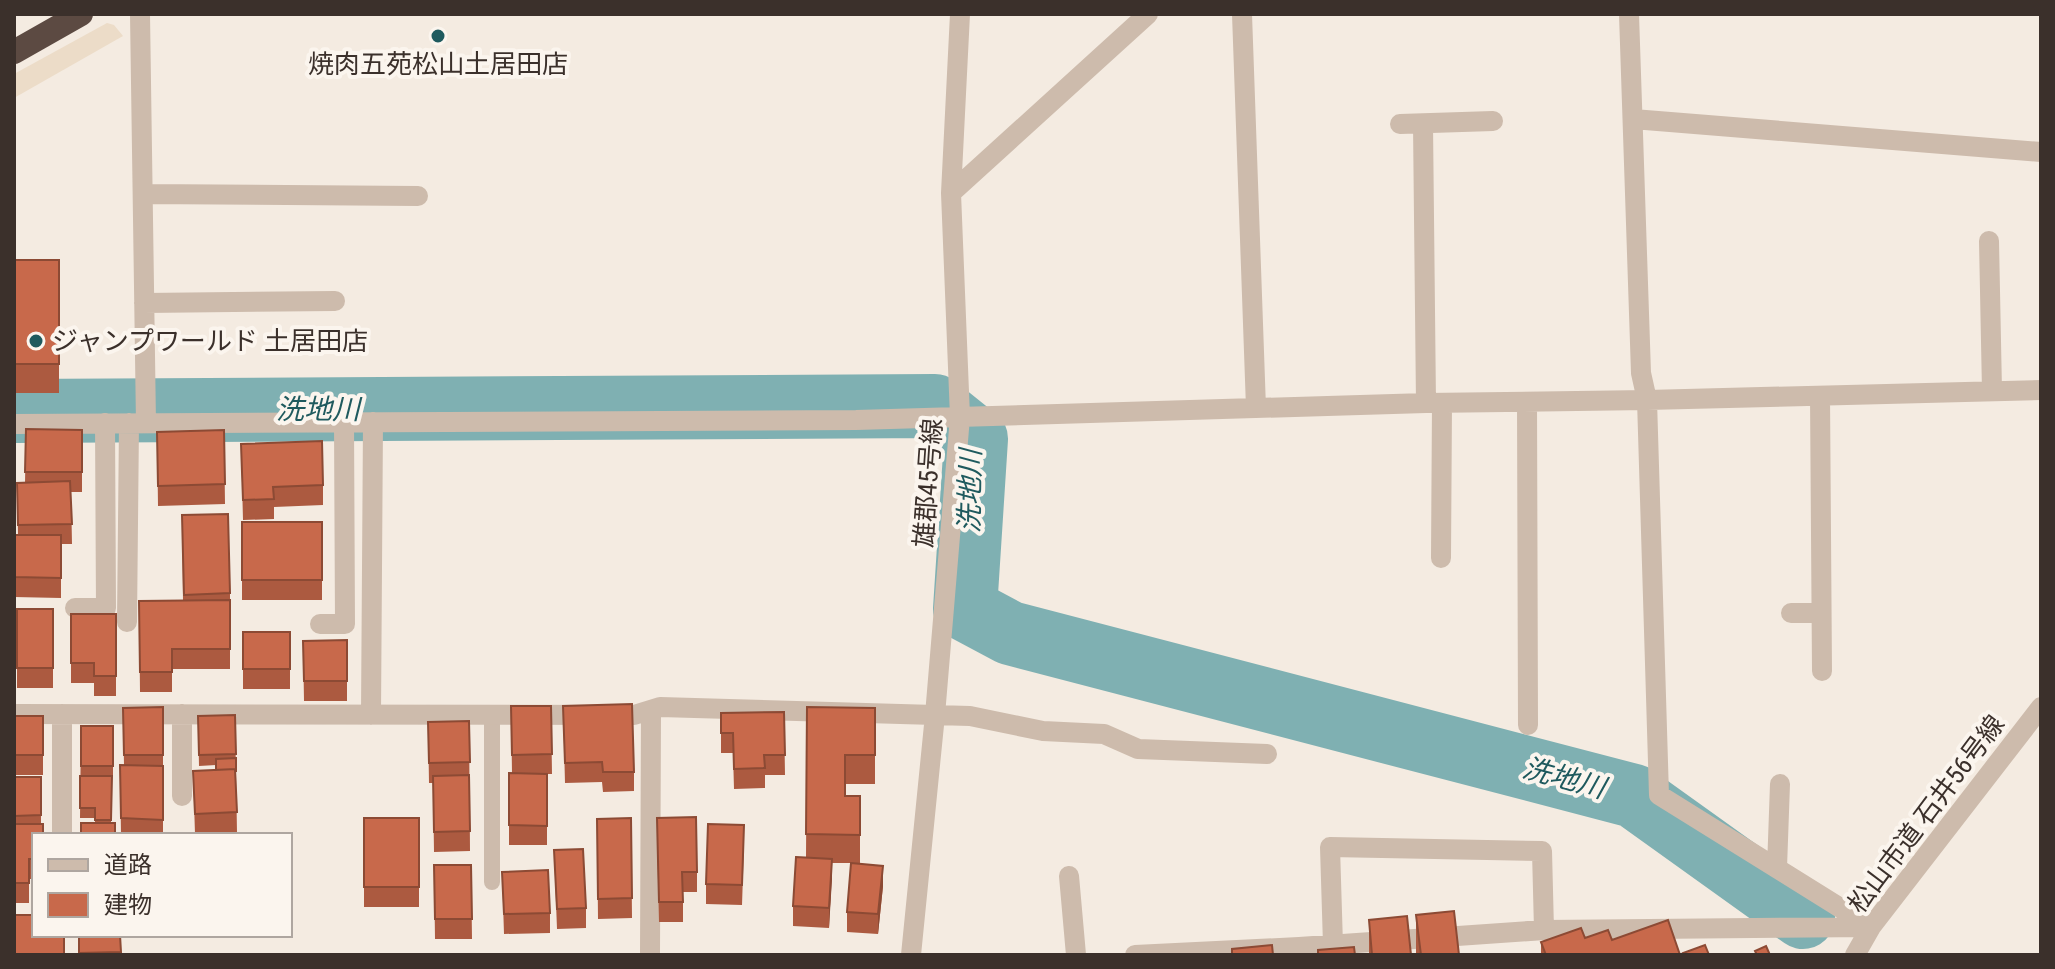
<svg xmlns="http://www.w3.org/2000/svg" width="2055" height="969" font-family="'Roboto Condensed','Noto Sans JP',sans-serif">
  <rect width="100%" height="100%" fill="#f4ebe1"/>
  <path fill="#ecdcc8" d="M 107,23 L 114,25 L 123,36 L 14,98 L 14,74 Z"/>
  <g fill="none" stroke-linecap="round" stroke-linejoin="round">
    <path stroke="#7fb0b2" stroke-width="64" d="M 14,411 L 935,406 L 976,439 L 965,609 L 1010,633 L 1634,796 L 1803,917"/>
    <path stroke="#cdbbac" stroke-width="16" d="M 492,715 L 492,882"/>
    <path stroke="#cdbbac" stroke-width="20" d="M 140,14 L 146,423
      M 1242,14 L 1256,408
      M 1629,14 L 1641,373 L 1647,400 L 1659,795 L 1871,927
      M 1633,119 L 2041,152
      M 1400,124 L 1493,121
      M 1423,124 L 1426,403
      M 951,193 L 1148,14
      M 143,194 L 418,196
      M 1989,241 L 1992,391
      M 144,303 L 335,301
      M 1820,396 L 1822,671
      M 1527,402 L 1528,725
      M 14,424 L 856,420 L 1426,403 L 1647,400 L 2041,390
      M 1441,558 L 1442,403
      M 75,608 L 106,608 L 105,423
      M 1791,613 L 1821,613
      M 127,622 L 129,423
      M 320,624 L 345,624 L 344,422
      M 14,714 L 634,715 L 660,707 L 935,715 L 970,716 L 1043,731 L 1104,734 L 1138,749 L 1267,754
      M 62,714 L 62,835
      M 182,714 L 182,796
      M 371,715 L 373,422
      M 1777,868 L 1780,784
      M 1069,876 L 1076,955
      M 1333,945 L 1330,847 L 1542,851 L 1544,930
      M 650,955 L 651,710
      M 911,955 L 935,715 L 960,417 L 951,193 L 960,14
      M 1135,955 L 1299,947 L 1544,930 L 1871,927
      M 1855,955 L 1871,927 L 2041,707"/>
    <path stroke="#5c4a42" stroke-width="24" d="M 14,52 L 81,14"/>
  </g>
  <path fill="#ac5a40" d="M 14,260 L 59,260 L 59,393 L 14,393 Z
    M 26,429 L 82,430 L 82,492 L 71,492 L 72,544 L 61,544 L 61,598 L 14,597 L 14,535 L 18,535 L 17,483 L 25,483 Z
    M 224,430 L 225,504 L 158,506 L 157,432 Z
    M 241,444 L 323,485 L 323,505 L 274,507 L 274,519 L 243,520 Z
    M 182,515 L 230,593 L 230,669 L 172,669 L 172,692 L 140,692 L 139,601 L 183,601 Z
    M 242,522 L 322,522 L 322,600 L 242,600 Z
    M 17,609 L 53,609 L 53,688 L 17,688 Z
    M 71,614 L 116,614 L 116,696 L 94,696 L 94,683 L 71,683 Z
    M 243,632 L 290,632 L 290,689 L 243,689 Z
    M 347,640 L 347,701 L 304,701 L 303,641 Z
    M 511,706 L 551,706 L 552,774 L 547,774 L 547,845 L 509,845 L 509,773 L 512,773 Z
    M 563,706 L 634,772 L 634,791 L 603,792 L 602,782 L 565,783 Z
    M 163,707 L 163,835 L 121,835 L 120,765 L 124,765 L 123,708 Z
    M 807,707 L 875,708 L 875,784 L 845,784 L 845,796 L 860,796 L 860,864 L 883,886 L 878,934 L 847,932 L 847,912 L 851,863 L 832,863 L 829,928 L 793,926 L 793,906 L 806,857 Z
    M 784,712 L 785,775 L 765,775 L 765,788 L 734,789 L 733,753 L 721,753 L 721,713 Z
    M 235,715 L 237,832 L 195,834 L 193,771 L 216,770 L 216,765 L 199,766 L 198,716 Z
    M 14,716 L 43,716 L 43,775 L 14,775 Z
    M 469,721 L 470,851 L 434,852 L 433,783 L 429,783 L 428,722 Z
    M 81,726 L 113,726 L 113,776 L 99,776 L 112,776 L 111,823 L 95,823 L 95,818 L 80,818 Z
    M 14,777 L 41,777 L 41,824 L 34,835 L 34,879 L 29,879 L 29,903 L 14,903 Z
    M 364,818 L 419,818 L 419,907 L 364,907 Z
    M 631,818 L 632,918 L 598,919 L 597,819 Z
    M 657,838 L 697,872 L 697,892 L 683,892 L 683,922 L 659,922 Z
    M 744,845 L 742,905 L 706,904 L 706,884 Z
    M 554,850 L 586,908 L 586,928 L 557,929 Z
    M 434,865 L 471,865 L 472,939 L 435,939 Z
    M 502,872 L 550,913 L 550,933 L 504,934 Z
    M 1416,915 L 1459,955 L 1416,955 Z
    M 1369,920 L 1411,955 L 1369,955 Z
    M 78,935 L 120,935 L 121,955 L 79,955 Z
    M 1585,938 L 1612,940 L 1680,955 L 1541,955 L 1541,942 Z"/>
  <path fill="#8c4a34" d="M 832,859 L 832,879 L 829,928 L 829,908 Z
    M 883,866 L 883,886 L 878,934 L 878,914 Z"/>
  <path fill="#c8694b" stroke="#8c4a34" stroke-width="2" d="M 14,260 L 59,260 L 59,364 L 14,364 Z
    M 26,429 L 82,430 L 82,472 L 25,472 Z
    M 224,430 L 225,484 L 158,486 L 157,432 Z
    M 322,441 L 323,485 L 273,487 L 274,499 L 243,500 L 241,444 Z
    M 70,481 L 72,524 L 18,525 L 17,483 Z
    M 228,514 L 230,593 L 184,595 L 182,515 Z
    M 242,522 L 322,522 L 322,580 L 242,580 Z
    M 14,535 L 61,535 L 61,578 L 14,577 Z
    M 230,600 L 230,649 L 172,649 L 172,672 L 140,672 L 139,601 Z
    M 17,609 L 53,609 L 53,668 L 17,668 Z
    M 71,614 L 116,614 L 116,676 L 94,676 L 94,663 L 71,663 Z
    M 243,632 L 290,632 L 290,669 L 243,669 Z
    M 347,640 L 347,681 L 304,681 L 303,641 Z
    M 632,704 L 634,772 L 603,772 L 602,762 L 565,763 L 563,706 Z
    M 511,706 L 551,706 L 552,754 L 512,755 Z
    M 163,707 L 163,755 L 124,755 L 123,708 Z
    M 807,707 L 875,708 L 875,755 L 845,755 L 845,796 L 860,796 L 860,835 L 806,834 Z
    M 784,712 L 785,755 L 764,755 L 765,768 L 734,769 L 733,733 L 721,733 L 721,713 Z
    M 235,715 L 236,754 L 199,755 L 198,716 Z
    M 14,716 L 43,716 L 43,755 L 14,755 Z
    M 469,721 L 470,762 L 429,763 L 428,722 Z
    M 81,726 L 113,726 L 113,766 L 81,766 Z
    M 236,758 L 236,772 L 235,769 L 216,770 L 216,759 Z
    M 120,765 L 163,766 L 163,820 L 121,818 Z
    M 235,769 L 237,812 L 195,814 L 193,771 Z
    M 509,773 L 547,774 L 547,826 L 509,825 Z
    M 469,775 L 470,831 L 434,832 L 433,776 Z
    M 80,776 L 112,776 L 111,820 L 95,820 L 95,808 L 80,808 Z
    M 14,777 L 41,777 L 41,815 L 14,816 Z
    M 696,817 L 697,872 L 682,872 L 683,902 L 659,902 L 657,818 Z
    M 364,818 L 419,818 L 419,887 L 364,887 Z
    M 631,818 L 632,898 L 598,899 L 597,819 Z
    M 81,823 L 115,823 L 115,835 L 81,835 Z
    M 14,824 L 43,824 L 43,835 L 34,835 L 34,859 L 29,859 L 29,883 L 14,883 Z
    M 708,824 L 744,825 L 742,885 L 706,884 Z
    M 583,849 L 586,908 L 557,909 L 554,850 Z
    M 796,857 L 832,859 L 829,908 L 793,906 Z
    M 851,863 L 883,866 L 878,914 L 847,912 Z
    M 434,865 L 471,865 L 472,919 L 435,919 Z
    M 548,870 L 550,913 L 504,914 L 502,872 Z
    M 1454,911 L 1459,955 L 1421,955 L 1416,915 Z
    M 14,915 L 34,915 L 34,935 L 64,935 L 64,955 L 14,955 Z
    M 1407,916 L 1411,955 L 1372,955 L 1369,920 Z
    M 1668,920 L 1680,955 L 1546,955 L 1541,942 L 1581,928 L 1585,938 L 1608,930 L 1612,940 Z
    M 79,935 L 120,935 L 121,952 L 79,953 Z
    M 1272,945 L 1273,955 L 1232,955 L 1232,949 Z
    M 1705,945 L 1709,955 L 1684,955 L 1683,953 Z
    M 1766,946 L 1770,955 L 1757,955 L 1755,951 Z
    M 1354,947 L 1355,955 L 1318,955 L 1318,950 Z"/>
  <g fill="#1f5a5e" stroke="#fbf5ee" stroke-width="3">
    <circle cx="438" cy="36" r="8"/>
    <circle cx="36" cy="341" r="8"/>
  </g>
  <g text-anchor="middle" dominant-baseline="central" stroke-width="8" stroke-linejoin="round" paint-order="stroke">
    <g font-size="26" fill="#3b302b" stroke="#fbf5ee">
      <text x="438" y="64">焼肉五苑松山土居田店</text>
      <text x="52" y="341" text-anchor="start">ジャンプワールド 土居田店</text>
    </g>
    <g font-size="26" fill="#3b302b" stroke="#fbf5ee">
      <text transform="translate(928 483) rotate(-86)">雄郡45号線</text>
      <text transform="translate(1926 814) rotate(-53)">松山市道 石井56号線</text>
    </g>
    <g font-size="28" font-style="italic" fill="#1f5a5e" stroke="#fbf5ee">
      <text x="318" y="409">洗地川</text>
      <text transform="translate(970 491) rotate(-89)">洗地川</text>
      <text transform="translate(1564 778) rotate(15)">洗地川</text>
    </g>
  </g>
  <rect width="2055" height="969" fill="none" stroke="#3b302b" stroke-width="32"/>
  <rect x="32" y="833" width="260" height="104" fill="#fbf5ee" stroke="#aea6a0" stroke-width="2"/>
  <rect x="48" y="859" width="40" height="12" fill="#cdbbac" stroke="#aea6a0" stroke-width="2"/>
  <text x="104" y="873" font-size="24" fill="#3b302b">道路</text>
  <rect x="48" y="893" width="40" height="24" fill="#c8694b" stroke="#aea6a0" stroke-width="2"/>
  <text x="104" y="913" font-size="24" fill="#3b302b">建物</text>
</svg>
